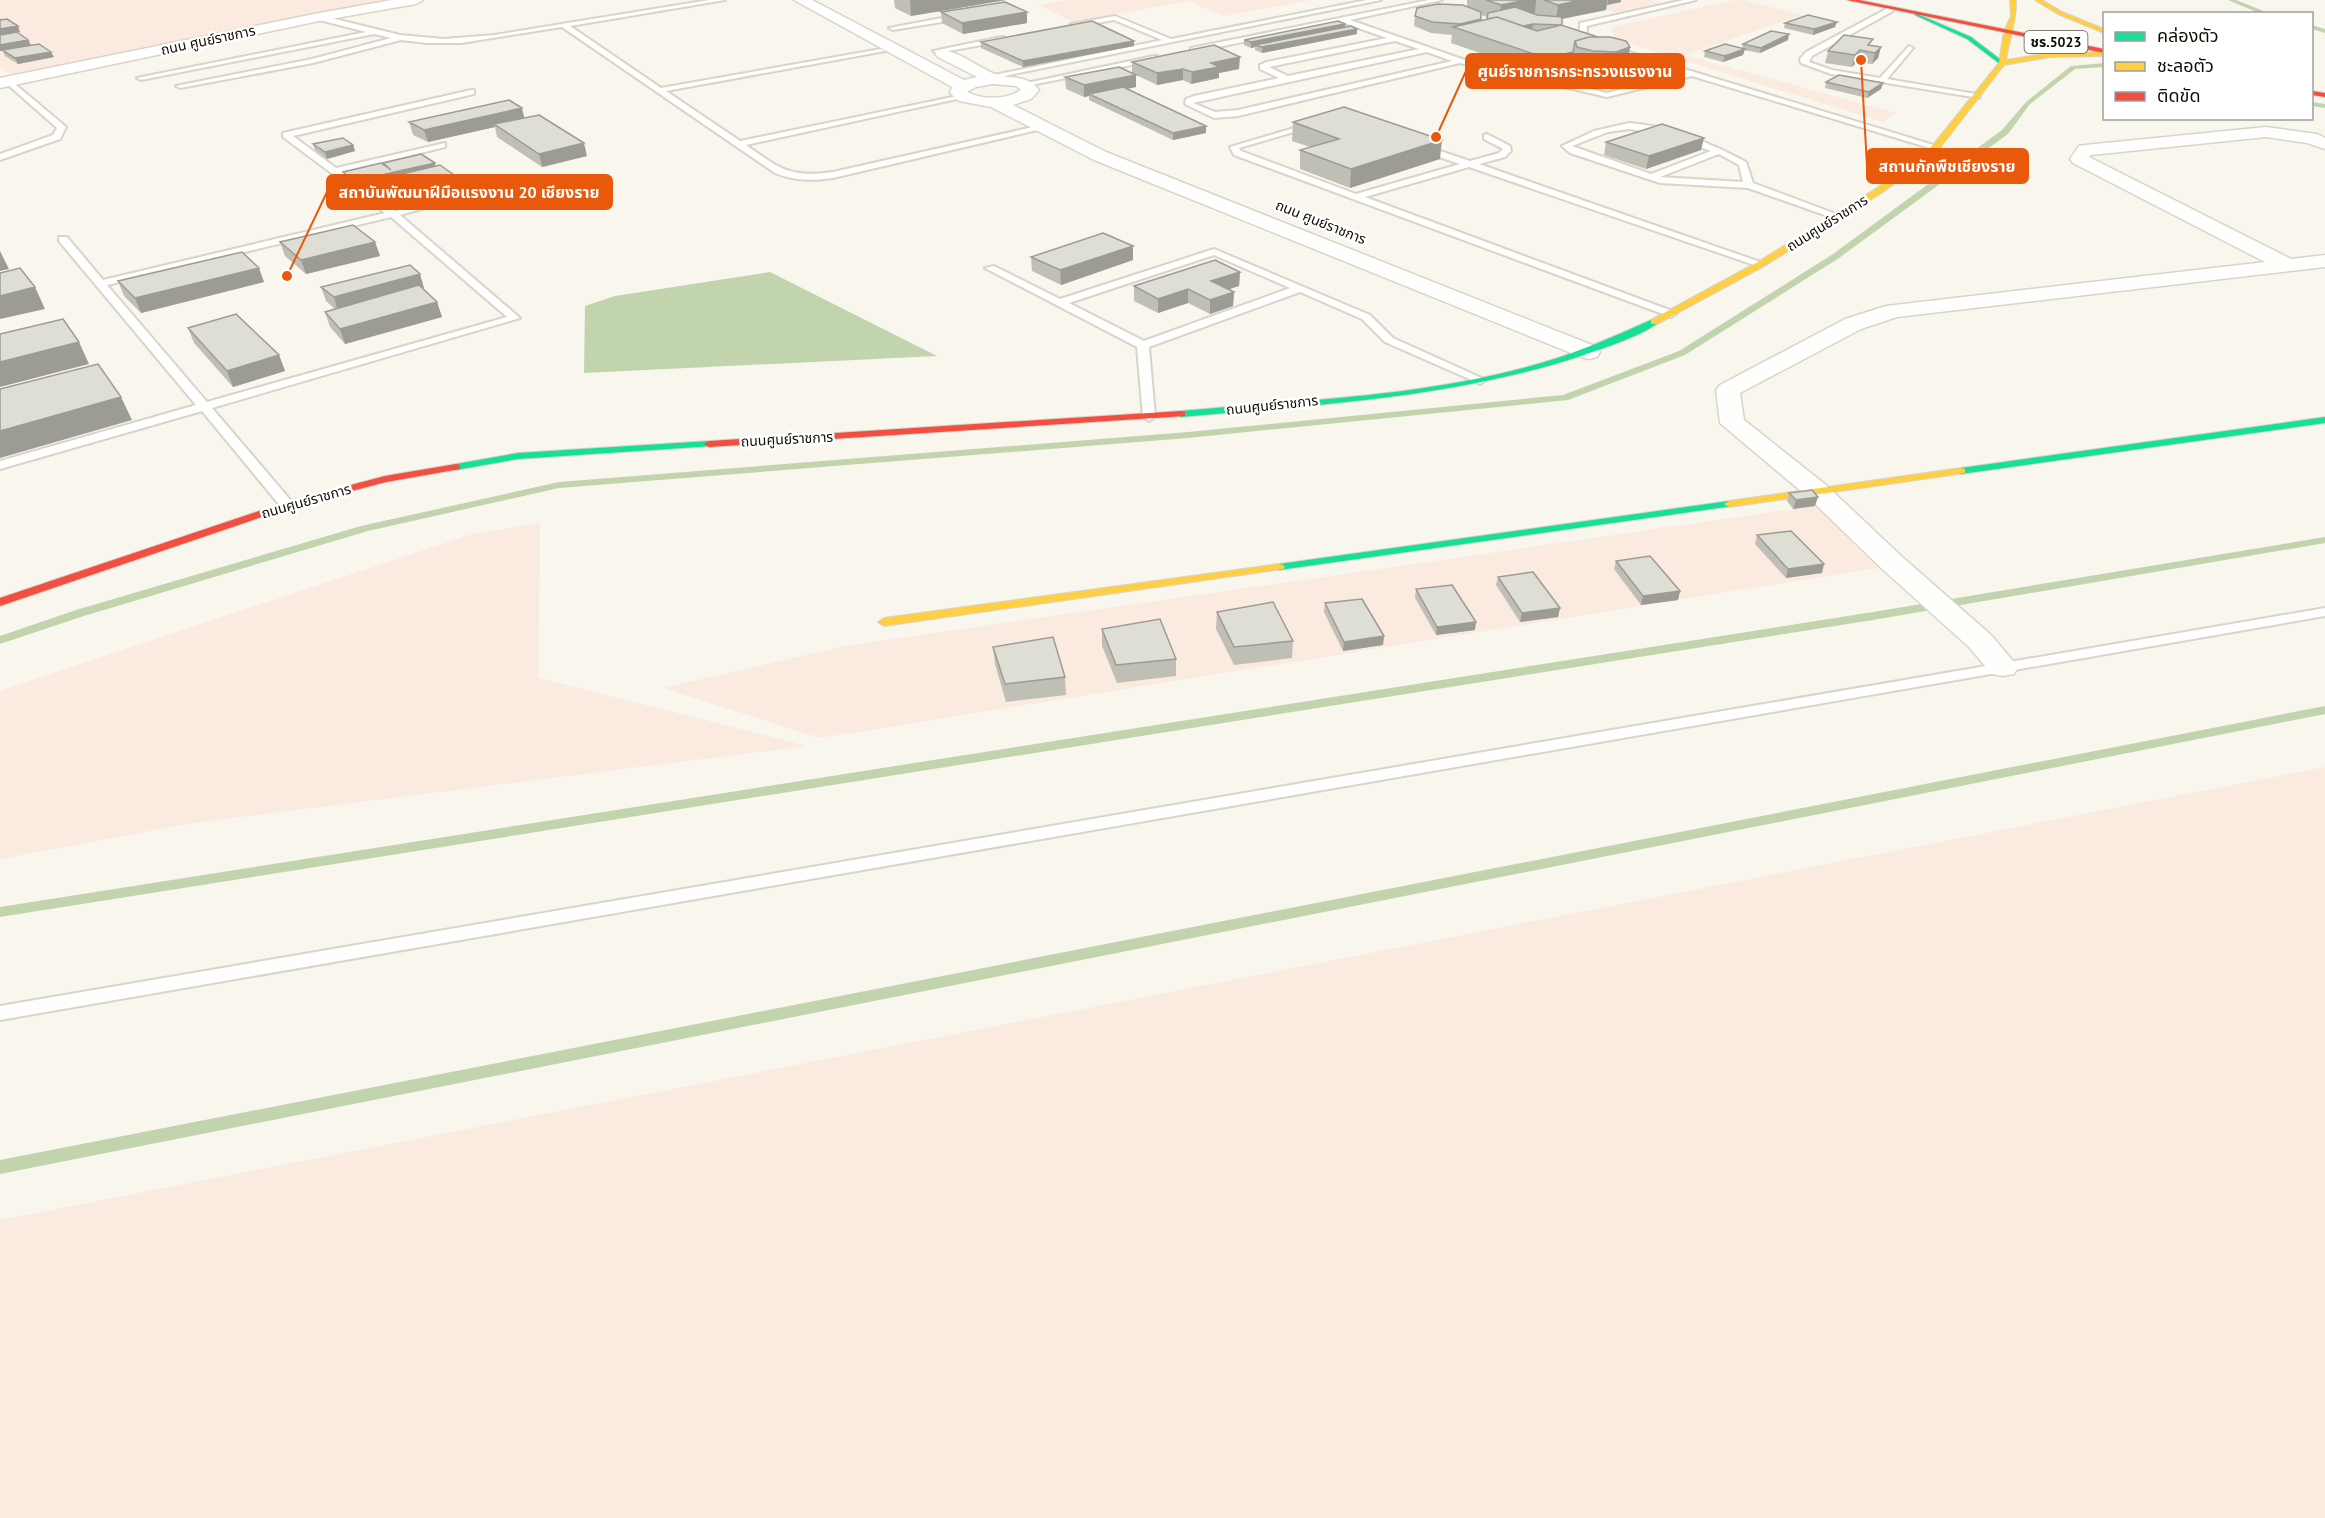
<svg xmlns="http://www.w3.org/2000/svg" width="2325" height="1518" font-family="'PT Sans','Noto Sans Thai',sans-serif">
  <rect width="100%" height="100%" fill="#f9f6ee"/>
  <path fill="#fbeae0" d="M 0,0 L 406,0 L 137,50 L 13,77 L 0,67 Z
    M 1068,0 L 1311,0 L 1224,16 L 1188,1 L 1073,22 L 1039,5 Z
    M 1620,0 L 1650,0 L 1661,4 L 1619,13 L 1586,4 Z
    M 1734,0 L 1743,0 L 1802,15 L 1685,55 L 1896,113 L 1883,122 L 1614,39 L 1612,27 Z
    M 1815,506 L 1877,568 L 820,738 L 663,688 L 845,646 Z
    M 540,523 L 539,678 L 807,746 L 193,823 L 0,859 L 0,691 L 469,535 Z
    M 2325,767 L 2325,1518 L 0,1518 L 0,1220 Z"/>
  <path fill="#c2d4ae" d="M 770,272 L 937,356 L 584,373 L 585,306 L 615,296 Z"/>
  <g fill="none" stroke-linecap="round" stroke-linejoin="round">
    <path fill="#c2d4ae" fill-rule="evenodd" d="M 2228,0 L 2236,0 L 2271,14 L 2261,14 Z
      M 2312,25 L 2325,29 L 2325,33 L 2312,29 Z
      M 2104,63 L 2104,67 L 2075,69 L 2030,104 L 2008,134 L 1839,258 L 1685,355 L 1568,400 L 1188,438 L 559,488 L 368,531 L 84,616 L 0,644 L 0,636 L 76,610 L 361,526 L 559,482 L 1188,432 L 1563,395 L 1679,351 L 1833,254 L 2002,130 L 2026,102 L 2071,66 Z
      M 2312,102 L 2325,104 L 2325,108 L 2312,106 Z
      M 2325,537 L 2325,543 L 1873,620 L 0,917 L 0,907 L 1873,612 Z
      M 2325,706 L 2325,714 L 0,1174 L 0,1160 Z"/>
    <g stroke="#d8d4ca" stroke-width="4">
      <path id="lane" d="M 709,0 L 725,0 L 570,26 L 661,88 L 881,49 L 885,51 L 666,91 L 740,141 L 962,95 L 966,97 L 746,145 C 780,169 790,178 833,172 L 1042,125 L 1046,128 L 833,178 C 812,181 794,181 775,173 L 562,27 L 461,43 L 427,43 L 401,40 L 313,63 L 180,88 L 176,86 L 312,59 L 391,38 L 374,34 L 141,80 L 137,78 L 366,32 L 316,19 L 319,15 L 400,35 L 444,39 L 495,35 Z
        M 1367,0 L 1381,0 L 989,79 L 985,77 L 1162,40 L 1114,20 L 1068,28 L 1071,24 L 1115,16 L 1171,39 Z
        M 1429,0 L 1442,0 L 1350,20 L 1462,59 L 1607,93 L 1683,73 L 1579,42 L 1580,23 L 1684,0 L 1696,0 L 1587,26 L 1586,39 L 1940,147 L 1933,149 L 1692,76 L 1607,97 L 1460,63 L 1238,116 L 1214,118 L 1185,104 L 1186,99 L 1194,96 L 1279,78 L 1260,69 L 1260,65 L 1266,62 L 1387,38 L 1341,22 L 1194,52 L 1191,52 L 1191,48 ZM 1395,41 L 1419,49 L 1288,76 L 1269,67 ZM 1427,52 L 1452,61 L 1238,110 L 1215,112 L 1193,103 Z
        M 1890,7 L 1893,11 L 1812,56 L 1809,62 L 1832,70 L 1880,78 L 1909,46 L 1913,48 L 1887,79 L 1976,94 L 1980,96 L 1979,98 L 1831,74 L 1801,63 L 1800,59 L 1806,52 Z
        M 963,14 L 966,18 L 893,30 L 889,28 Z
        M 1001,37 L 1004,37 L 1004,41 L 937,53 L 933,51 Z
        M 1154,56 L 1157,56 L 1157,60 L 1026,86 L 1022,84 Z
        M 9,79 L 66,127 L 60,139 L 0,160 L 0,154 L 53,135 L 57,128 L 6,83 L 5,81 Z
        M 471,90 L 474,90 L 474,94 L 293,136 L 336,168 L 445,143 L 445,147 L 342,172 L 395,211 L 511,180 L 511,184 L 400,215 L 520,318 L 212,408 L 292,502 L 294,505 L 292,508 L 282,508 L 202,411 L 0,469 L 0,461 L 196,405 L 59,241 L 59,237 L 67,237 L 103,280 L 385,213 L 283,137 L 283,133 ZM 391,217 L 507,317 L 207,402 L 107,285 Z
        M 1311,123 L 1318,125 L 1239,148 L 1241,151 L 1356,194 L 1460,164 L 1416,149 L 1416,145 L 1422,145 L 1470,161 L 1499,153 L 1503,149 L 1484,139 L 1484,135 L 1487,134 L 1510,146 L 1511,151 L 1505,157 L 1479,164 L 1766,264 L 1757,266 L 1469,167 L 1365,197 L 1675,312 L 1676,314 L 1671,317 L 1234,155 L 1230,147 Z
        M 1629,123 C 1669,126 1711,143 1746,162 L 1753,183 L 1844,217 L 1836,219 L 1748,188 L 1660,183 L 1570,153 L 1562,146 L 1594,131 ZM 1629,129 L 1660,134 L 1711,151 L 1651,174 L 1572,146 L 1608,132 ZM 1719,154 L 1739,165 L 1743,182 L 1660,177 Z
        M 1214,249 L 1370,315 L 1393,338 L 1486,380 L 1480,384 L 1476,382 L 1385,342 L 1362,319 L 1300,292 L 1149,347 L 1155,417 L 1149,421 L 1143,417 L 1137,347 L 985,268 L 994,266 L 1060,299 ZM 1214,255 L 1290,288 L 1144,341 L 1069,303 Z
        M 2325,608 L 2325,616 L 0,1020 L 0,1006 Z"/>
    </g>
    <g stroke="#d8d4ca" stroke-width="3">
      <path id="street" d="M 392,0 L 423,0 L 416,4 L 319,21 L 0,88 L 0,78 L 319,13 Z
        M 794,0 L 812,0 L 964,80 L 977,77 L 938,57 L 935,54 L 938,51 C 954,47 979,68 995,74 C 1012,80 1027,74 1039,90 L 1031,99 L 1013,105 L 1106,152 L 1597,347 L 1600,352 L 1597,357 L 1589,359 L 1581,357 L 1094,160 L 991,107 L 959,101 L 950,93 L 952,87 ZM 993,84 L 1016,86 L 1021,90 C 1006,100 983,100 967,92 L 976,87 Z
        M 2266,127 L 2317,134 L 2325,138 L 2325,149 L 2307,143 L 2266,137 L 2091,155 L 2089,157 L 2291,259 L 2325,255 L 2325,267 L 1897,317 L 1861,329 L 1740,393 L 1744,420 L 1826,485 L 1900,555 L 1991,635 L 2018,667 L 2014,674 L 2003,676 L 1992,674 L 1969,647 L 1880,567 L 1808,497 L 1720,423 L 1716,390 L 1720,385 L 1845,319 L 1886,306 L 2265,262 L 2073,163 L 2070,159 L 2079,146 L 2085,145 Z"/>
    </g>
    <g stroke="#d8d4ca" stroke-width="2">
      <path id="fast" d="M 1915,13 L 1971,37 L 2005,63 L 2000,64 L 1967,39 L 1915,15 Z
        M 1651,320 L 1659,322 C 1644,335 1604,348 1584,355 C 1454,398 1317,405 1181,417 L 1176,414 L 1181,411 C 1301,400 1425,397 1541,363 C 1579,352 1615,336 1651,320 Z
        M 2325,417 L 2325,423 L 1961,474 L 1956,471 L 1961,468 Z
        M 709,441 L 713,442 L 713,446 L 518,459 L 456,470 L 451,467 L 456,464 L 518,453 Z
        M 1729,501 L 1733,502 L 1733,506 L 1279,570 L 1273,567 L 1279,564 Z"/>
    </g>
    <g stroke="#d8d4ca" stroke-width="2">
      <path id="slow" d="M 2010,0 L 2016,0 C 2017,20 2009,40 2006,60 L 2050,53 L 2104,52 L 2104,56 L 2050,57 L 2004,65 L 1939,149 L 1883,192 L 1764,266 L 1657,324 L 1651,324 L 1651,320 L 1758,262 L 1877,188 L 1933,145 L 1999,63 L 2004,32 L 2011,16 Z
        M 2035,0 L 2042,0 L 2062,12 L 2104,29 L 2104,33 L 2058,14 Z
        M 1961,468 L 1965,469 L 1965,473 L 1729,507 L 1724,504 L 1729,501 Z
        M 1279,564 L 1283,565 L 1285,567 L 1283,569 L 884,626 L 878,622 L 884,618 Z"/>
    </g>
    <g stroke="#d8d4ca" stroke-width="2">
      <path id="jam" d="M 1847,0 L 1859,0 L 2104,49 L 2104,53 Z
        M 2312,91 L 2325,93 L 2325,97 L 2312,95 Z
        M 1181,411 L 1185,412 L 1185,416 L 709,447 L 704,444 L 709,441 Z
        M 456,464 L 460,465 L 460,469 L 386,482 L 291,507 L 0,606 L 0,598 L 283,503 L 385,476 Z"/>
    </g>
    <use href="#lane" fill="#fefefc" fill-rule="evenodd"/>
    <use href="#street" fill="#fefefc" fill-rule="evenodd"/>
    <use href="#fast" fill="#16e098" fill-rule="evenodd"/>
    <use href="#slow" fill="#ffcf43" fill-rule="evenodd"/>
    <use href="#jam" fill="#f24e42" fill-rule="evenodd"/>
  </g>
  <path fill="#c0bfb6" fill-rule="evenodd" d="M 894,0 L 1006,0 L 911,16 L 895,8 Z
    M 1467,0 L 1621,0 L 1621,2 L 1607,5 L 1606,10 L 1562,19 L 1562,25 L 1630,47 L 1625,77 L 1611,82 L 1589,81 L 1573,76 L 1570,70 L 1570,68 L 1543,75 L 1451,43 L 1452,35 L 1431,33 L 1414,26 L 1415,16 L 1467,7 ZM 1481,15 L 1487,17 L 1487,20 L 1481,21 Z
    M 941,12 L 1027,23 L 963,34 L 942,23 Z
    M 0,18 L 20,32 L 17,32 L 31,45 L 54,57 L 18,64 L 5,56 L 3,51 L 0,51 Z
    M 1785,23 L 1835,27 L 1813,35 L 1784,28 Z
    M 1345,27 L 1357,34 L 1262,53 L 1255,50 L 1255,47 L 1251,48 L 1244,45 L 1244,40 Z
    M 1788,40 L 1760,53 L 1744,50 L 1743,55 L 1723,62 L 1704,57 L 1705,51 L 1742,49 L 1743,44 Z
    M 981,42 L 1134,46 L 1023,67 L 981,48 Z
    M 1872,46 L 1881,47 L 1878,58 L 1872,64 L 1857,62 L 1852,67 L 1825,63 L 1828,51 Z
    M 1132,62 L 1239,69 L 1219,73 L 1219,78 L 1191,84 L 1183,80 L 1157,85 L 1136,75 L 1136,87 L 1127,89 L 1206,133 L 1173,140 L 1089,100 L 1089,96 L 1084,97 L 1066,89 L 1065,77 L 1132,73 Z
    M 1826,82 L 1883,83 L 1881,89 L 1867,98 L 1825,88 Z
    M 525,118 L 587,156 L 542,167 L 497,137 L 495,127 L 428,142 L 413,135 L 409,122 Z
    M 1293,122 L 1440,159 L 1350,188 L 1300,169 L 1300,150 L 1310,147 L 1292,141 Z
    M 1606,142 L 1701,150 L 1646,169 L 1604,155 Z
    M 313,144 L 353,145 L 355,151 L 327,159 L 315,150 Z
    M 383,163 L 435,163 L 435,166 L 454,175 L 456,181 L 417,190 L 415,189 L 415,191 L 375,200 L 363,190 L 362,187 L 356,188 L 345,178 L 343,172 L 384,165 Z
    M 280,242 L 375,242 L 380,256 L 306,274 L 285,256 Z
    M 1031,257 L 1133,260 L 1061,285 L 1032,271 Z
    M 1240,272 L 1239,286 L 1229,289 L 1234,292 L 1233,306 L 1210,314 L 1188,303 L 1158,313 L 1134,301 L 1134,286 Z
    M 118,281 L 264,282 L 141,313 L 124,296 Z
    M 321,287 L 424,288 L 423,289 L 437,302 L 442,317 L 345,344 L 330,327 L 325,312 L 335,309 L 326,301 Z
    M 188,328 L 279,355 L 285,371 L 233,387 L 194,343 Z
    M 1789,493 L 1815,506 L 1793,509 L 1787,501 Z
    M 1757,535 L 1822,573 L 1786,578 L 1755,544 Z
    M 1616,561 L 1680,591 L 1678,600 L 1641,605 L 1614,569 Z
    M 1498,577 L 1560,608 L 1558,617 L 1520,622 L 1496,585 Z
    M 1416,589 L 1475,630 L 1436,635 L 1415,598 Z
    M 1325,603 L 1384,636 L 1383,645 L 1343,651 L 1324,612 Z
    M 1217,612 L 1293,641 L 1292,658 L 1234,665 L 1216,629 Z
    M 1102,629 L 1176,659 L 1176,676 L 1117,683 L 1102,646 Z
    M 993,647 L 1065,677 L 1066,695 L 1006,702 L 995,664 Z"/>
  <path fill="#9c9b94" d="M 910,0 L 1006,0 L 911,16 Z
    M 1526,0 L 1536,0 L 1535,13 L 1499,21 L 1501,5 Z
    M 1580,0 L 1607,0 L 1606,10 L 1556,20 L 1558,5 Z
    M 1608,0 L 1621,0 L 1621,2 L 1607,5 Z
    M 1027,12 L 1027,23 L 963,34 L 962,23 Z
    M 1837,22 L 1835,27 L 1813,35 L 1814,29 Z
    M 1345,24 L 1345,30 L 1255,45 L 1255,47 L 1251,48 L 1251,42 Z
    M 1533,24 L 1531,35 L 1512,28 Z
    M 18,26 L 20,32 L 0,35 L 0,29 Z
    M 1357,29 L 1357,34 L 1262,53 L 1262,47 Z
    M 1789,34 L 1788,40 L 1760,53 L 1761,48 Z
    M 28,40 L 31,45 L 0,51 L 0,45 Z
    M 1134,41 L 1134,46 L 1023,67 L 1023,61 Z
    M 1630,47 L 1625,77 L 1611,82 L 1616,52 Z
    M 1881,47 L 1878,58 L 1872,64 L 1875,53 Z
    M 1745,49 L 1743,55 L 1723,62 L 1725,56 Z
    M 1860,50 L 1857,62 L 1852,67 L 1855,55 Z
    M 51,52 L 54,57 L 18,64 L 15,58 Z
    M 1573,52 L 1570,68 L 1543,75 L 1546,58 Z
    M 1240,57 L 1239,69 L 1219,73 L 1219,78 L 1191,84 L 1192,72 L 1211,63 Z
    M 1183,69 L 1183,80 L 1157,85 L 1157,73 Z
    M 1136,75 L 1136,87 L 1093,96 L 1089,94 L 1089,96 L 1084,97 L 1084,85 Z
    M 1883,83 L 1881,89 L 1867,98 L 1869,92 Z
    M 522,108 L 525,120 L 494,124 L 495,127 L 428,142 L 424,130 Z
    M 1206,126 L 1206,133 L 1173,140 L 1173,133 Z
    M 1704,138 L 1701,150 L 1646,169 L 1649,156 Z
    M 1442,140 L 1440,159 L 1350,188 L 1351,169 Z
    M 584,143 L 587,156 L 542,167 L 539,154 Z
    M 353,145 L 355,151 L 327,159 L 325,152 Z
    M 435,163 L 436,170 L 402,174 L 403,177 L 361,183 L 362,187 L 356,188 L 354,181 Z
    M 454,175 L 456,181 L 417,190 L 415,184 Z
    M 413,184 L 415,191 L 375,200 L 373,194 Z
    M 375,242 L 380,256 L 306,274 L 301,260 Z
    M 1133,246 L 1133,260 L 1061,285 L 1060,270 Z
    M 0,251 L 9,269 L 0,271 Z
    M 259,268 L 264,282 L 141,313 L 135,298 Z
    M 1240,272 L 1239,286 L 1211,295 L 1211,281 Z
    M 420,274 L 424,288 L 338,312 L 334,297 Z
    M 35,287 L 45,309 L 0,319 L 0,296 Z
    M 1188,289 L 1188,303 L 1158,313 L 1158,299 Z
    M 1234,292 L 1233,306 L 1210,314 L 1210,300 Z
    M 437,302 L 442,317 L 345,344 L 340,329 Z
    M 79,342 L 89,364 L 0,387 L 0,362 Z
    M 279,355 L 285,371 L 233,387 L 227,371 Z
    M 121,397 L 132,420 L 0,458 L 0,431 Z
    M 1818,497 L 1815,506 L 1793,509 L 1796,500 Z
    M 1824,564 L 1822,573 L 1786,578 L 1788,569 Z
    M 1680,591 L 1678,600 L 1641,605 L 1643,596 Z
    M 1560,608 L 1558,617 L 1520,622 L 1522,613 Z
    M 1476,622 L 1475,630 L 1436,635 L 1437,627 Z
    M 1384,636 L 1383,645 L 1343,651 L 1344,642 Z"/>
  <path fill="#dfded4" stroke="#9c9b94" stroke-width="1.5" d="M 1486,0 L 1526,0 L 1501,5 Z
    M 1544,0 L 1580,0 L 1558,5 Z
    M 1005,2 L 1027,12 L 962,23 L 941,12 Z
    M 1438,4 L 1463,5 L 1481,12 L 1481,19 L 1460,24 L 1432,22 L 1415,16 L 1417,8 Z
    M 1515,7 L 1537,15 L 1562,17 L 1562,25 L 1533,24 L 1523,26 L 1497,17 L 1487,19 L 1488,13 Z
    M 1808,15 L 1837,22 L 1814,29 L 1785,23 Z
    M 1497,17 L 1537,31 L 1561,25 L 1598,37 L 1589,37 L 1575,41 L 1573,52 L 1546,58 L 1453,27 Z
    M 7,19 L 18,26 L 0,29 L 0,20 Z
    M 1092,21 L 1134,41 L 1023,61 L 981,42 Z
    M 1338,21 L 1345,24 L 1251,42 L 1244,40 Z
    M 1351,26 L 1357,29 L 1262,47 L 1255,45 Z
    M 1771,31 L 1789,34 L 1761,48 L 1743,44 Z
    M 17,32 L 28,40 L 0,45 L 0,35 Z
    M 1844,35 L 1873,39 L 1868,45 L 1881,47 L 1875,53 L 1860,50 L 1855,55 L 1828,51 Z
    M 1589,37 L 1610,37 L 1626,41 L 1630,47 L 1616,52 L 1593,51 L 1577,47 L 1575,41 Z
    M 39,44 L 51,52 L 15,58 L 2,50 Z
    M 1725,44 L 1745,49 L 1725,56 L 1705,51 Z
    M 1214,45 L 1240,57 L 1211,63 L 1219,67 L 1192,72 L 1183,69 L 1157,73 L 1132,62 Z
    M 1119,67 L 1136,75 L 1084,85 L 1065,77 Z
    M 1839,75 L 1883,83 L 1869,92 L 1826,82 Z
    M 1123,87 L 1206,126 L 1173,133 L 1089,94 Z
    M 509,100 L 522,108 L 424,130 L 409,122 Z
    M 1344,107 L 1442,140 L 1351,169 L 1300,150 L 1339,139 L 1293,122 Z
    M 539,115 L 584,143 L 539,154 L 494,124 Z
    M 1662,124 L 1704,138 L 1649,156 L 1606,142 Z
    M 343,138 L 353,145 L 325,152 L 313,144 Z
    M 421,154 L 435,163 L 354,181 L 343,172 L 381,163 L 391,170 L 383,163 Z
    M 440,165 L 454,175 L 415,184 L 402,174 Z
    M 399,174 L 413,184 L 373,194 L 361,183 Z
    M 353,225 L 375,242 L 301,260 L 280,242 Z
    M 1103,233 L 1133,246 L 1060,270 L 1031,257 Z
    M 242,252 L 259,268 L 135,298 L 118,281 Z
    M 1215,260 L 1240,272 L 1211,281 L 1234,292 L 1210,300 L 1188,289 L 1158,299 L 1134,286 Z
    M 410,265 L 420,274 L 334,297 L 321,287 Z
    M 20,268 L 35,287 L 0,296 L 0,273 Z
    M 419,285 L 437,302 L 340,329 L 325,312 Z
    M 236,314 L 279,355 L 227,371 L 188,328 Z
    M 63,319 L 79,342 L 0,362 L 0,334 Z
    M 98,364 L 121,397 L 0,431 L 0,389 Z
    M 1812,490 L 1818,497 L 1796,500 L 1789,493 Z
    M 1791,531 L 1824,564 L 1788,569 L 1757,535 Z
    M 1650,556 L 1680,591 L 1643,596 L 1616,561 Z
    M 1533,572 L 1560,608 L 1522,613 L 1498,577 Z
    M 1452,585 L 1476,622 L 1437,627 L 1416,589 Z
    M 1362,599 L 1384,636 L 1344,642 L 1325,603 Z
    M 1273,602 L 1293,641 L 1234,647 L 1217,612 Z
    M 1160,619 L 1176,659 L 1116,665 L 1102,629 Z
    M 1053,637 L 1065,677 L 1005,684 L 993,647 Z"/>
  <g text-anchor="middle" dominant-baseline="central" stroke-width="5" stroke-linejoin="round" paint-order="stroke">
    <g font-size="14" fill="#110c02" stroke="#fff">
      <text transform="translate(208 40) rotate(-12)">ถนน ศูนย์ราชการ</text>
      <text transform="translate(1321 222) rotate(22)">ถนน ศูนย์ราชการ</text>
      <text transform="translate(1827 223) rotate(-32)">ถนนศูนย์ราชการ</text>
      <text transform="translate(1272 405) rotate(-6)">ถนนศูนย์ราชการ</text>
      <text transform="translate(787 439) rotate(-3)">ถนนศูนย์ราชการ</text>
      <text transform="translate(306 501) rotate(-16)">ถนนศูนย์ราชการ</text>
    </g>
    <rect fill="#fff" stroke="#58554e" stroke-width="1.5" x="2024.5" y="31" width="63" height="22" rx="4.5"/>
    <g font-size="14" font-weight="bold" fill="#110c02">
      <text x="2056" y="42">ชร.5023</text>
    </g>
  </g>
  <path fill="none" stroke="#e8590c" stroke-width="2" d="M1436 137L1466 71M1861 60L1867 166M287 276L327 192"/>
  <g fill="#e8590c" stroke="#fff" stroke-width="2">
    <circle cx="1436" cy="137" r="6"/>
    <circle cx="1861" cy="60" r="6"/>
    <circle cx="287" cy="276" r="6"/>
  </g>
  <g fill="#e8590c" stroke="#e8590c" stroke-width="2">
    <rect x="1466" y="54" width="218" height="34" rx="6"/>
    <rect x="1867" y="149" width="161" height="34" rx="6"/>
    <rect x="327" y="175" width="285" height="34" rx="6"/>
  </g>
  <g font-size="16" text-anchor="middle" font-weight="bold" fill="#fff">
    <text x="1575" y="77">ศูนย์ราชการกระทรวงแรงงาน</text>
    <text x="1947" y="172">สถานกักพืชเชียงราย</text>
    <text x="469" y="198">สถาบันพัฒนาฝีมือแรงงาน 20 เชียงราย</text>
  </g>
  <rect x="2103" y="12" width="210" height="108" fill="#ffffff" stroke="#a09e9a" stroke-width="1.5"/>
  <rect x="2115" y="32" width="30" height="9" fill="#16e098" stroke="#a09e9a" stroke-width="1.5"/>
  <text x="2157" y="42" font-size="18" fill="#110c02">คล่องตัว</text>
  <rect x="2115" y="62" width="30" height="9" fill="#ffcf43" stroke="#a09e9a" stroke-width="1.5"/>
  <text x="2157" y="72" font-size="18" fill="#110c02">ชะลอตัว</text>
  <rect x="2115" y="92" width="30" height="9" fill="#f24e42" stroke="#a09e9a" stroke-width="1.5"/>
  <text x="2157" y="102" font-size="18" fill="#110c02">ติดขัด</text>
</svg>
